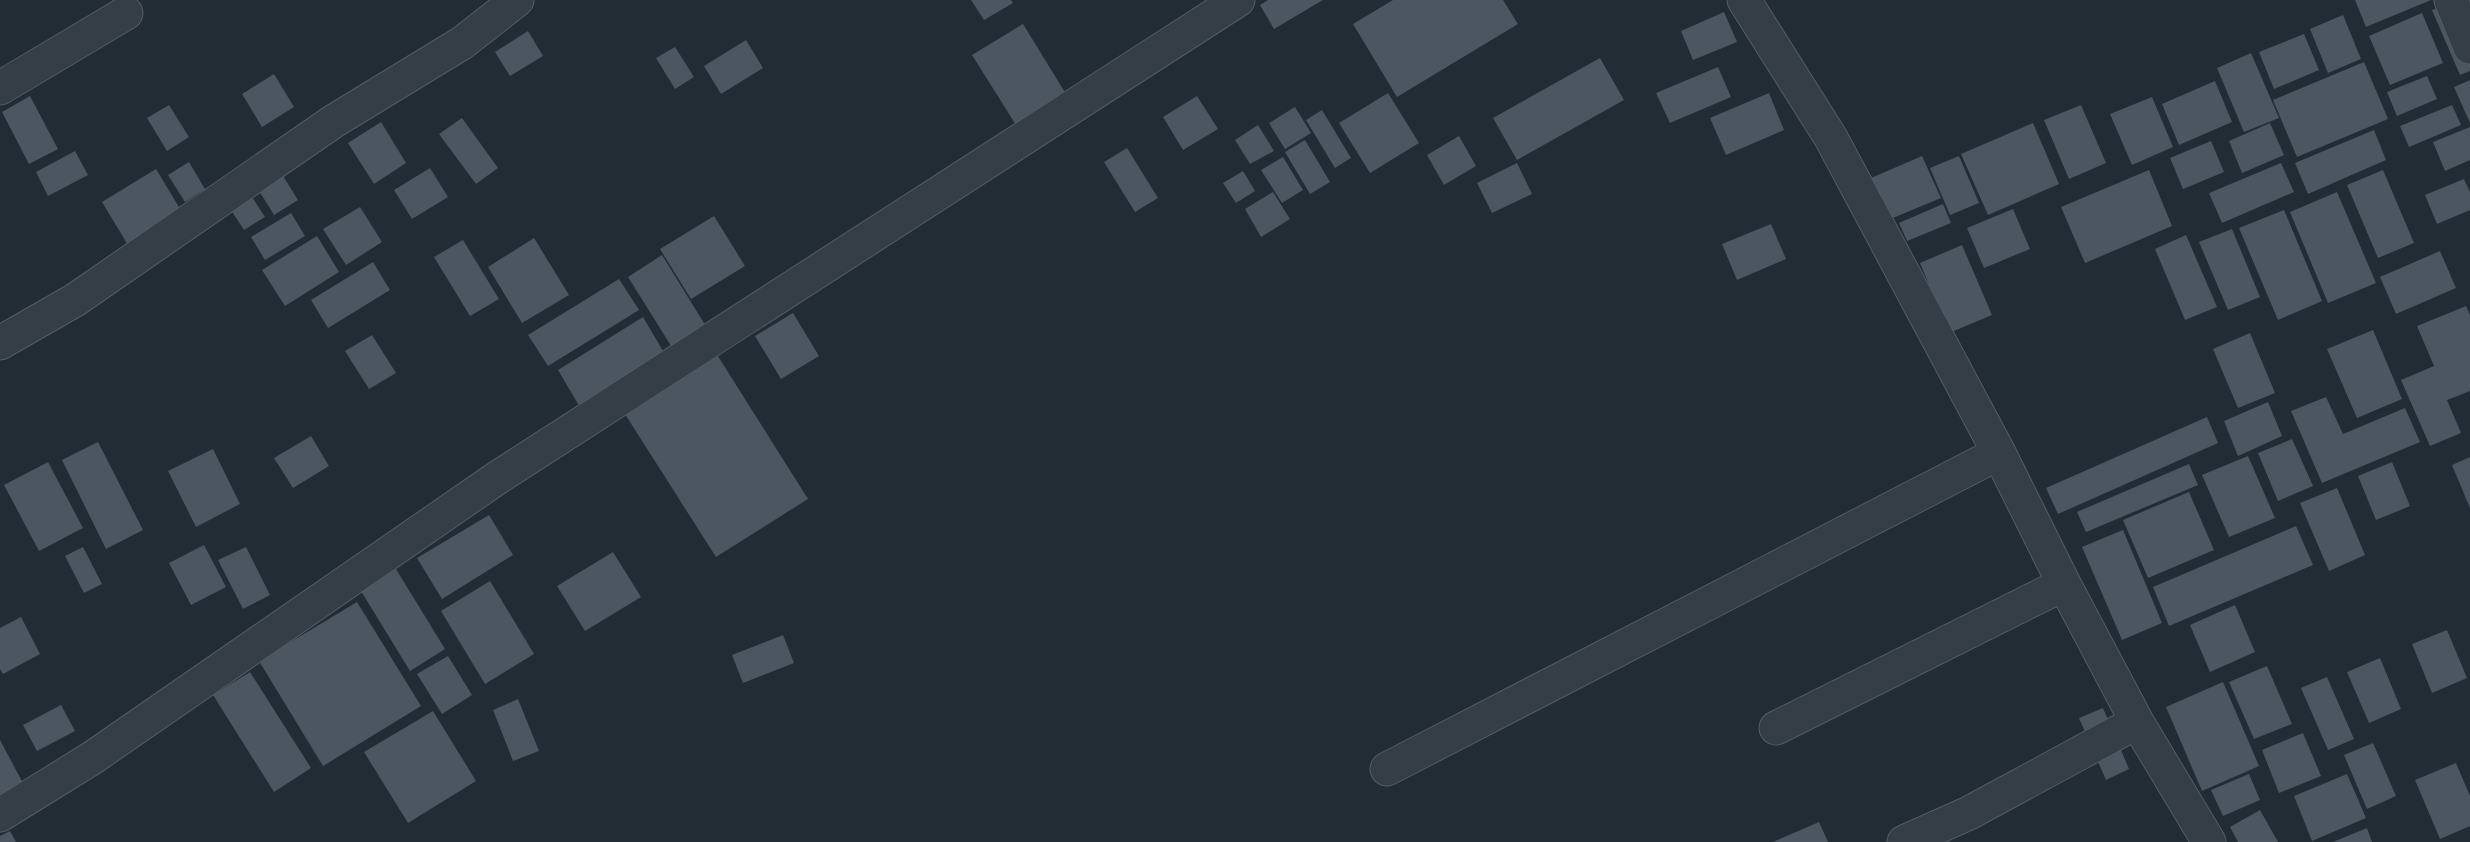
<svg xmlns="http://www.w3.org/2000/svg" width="2470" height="842" font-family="'Archivo Narrow',sans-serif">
  <rect width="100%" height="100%" fill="#222c35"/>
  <path fill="#4b5660" d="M 971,0 L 1011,0 L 1013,3 L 984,20 Z
    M 1268,0 L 1323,0 L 1274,29 L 1260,5 Z
    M 1393,0 L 1503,0 L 1518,24 L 1397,97 L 1353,24 Z
    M 2355,0 L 2431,0 L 2366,27 Z
    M 2456,0 L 2470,18 L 2470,71 L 2460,75 L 2432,10 Z
    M 1724,12 L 1737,42 L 1693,60 L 1681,31 Z
    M 2422,13 L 2443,63 L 2390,85 L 2369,36 Z
    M 2343,15 L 2361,59 L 2328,73 L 2310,29 Z
    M 1023,24 L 1066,94 L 1016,125 L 972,55 Z
    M 528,31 L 543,56 L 510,76 L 495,52 Z
    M 2304,34 L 2319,70 L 2274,89 L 2259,52 Z
    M 746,40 L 763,68 L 721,94 L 704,66 Z
    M 675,47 L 694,77 L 675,89 L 656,58 Z
    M 2251,53 L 2279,118 L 2244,132 L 2217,68 Z
    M 1600,58 L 1624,100 L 1517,160 L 1493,118 Z
    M 2364,62 L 2388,119 L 2297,157 L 2273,100 Z
    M 1718,67 L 1731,97 L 1670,123 L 1656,93 Z
    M 274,74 L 294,107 L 262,127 L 242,94 Z
    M 2427,76 L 2437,99 L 2397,116 L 2387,92 Z
    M 2470,80 L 2470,123 L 2454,87 Z
    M 2215,81 L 2232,122 L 2179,145 L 2162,104 Z
    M 1388,93 L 1419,143 L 1370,173 L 1339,123 Z
    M 1769,93 L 1784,130 L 1726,155 L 1710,118 Z
    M 30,96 L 58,149 L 29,164 L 2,112 Z
    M 1197,96 L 1218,129 L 1183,150 L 1163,117 Z
    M 2152,97 L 2173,147 L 2132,165 L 2110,114 Z
    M 169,105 L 189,137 L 167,151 L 147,118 Z
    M 2081,105 L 2106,163 L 2069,179 L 2044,120 Z
    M 2452,105 L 2461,125 L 2409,147 L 2400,126 Z
    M 1295,107 L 1311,133 L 1285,149 L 1269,123 Z
    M 1322,110 L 1351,158 L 1335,168 L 1306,120 Z
    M 462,118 L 498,168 L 476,184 L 439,134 Z
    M 381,122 L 406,163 L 374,184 L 348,143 Z
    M 2033,123 L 2059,184 L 1988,215 L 1961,154 Z
    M 2270,123 L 2284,155 L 2242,173 L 2229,141 Z
    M 1258,125 L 1274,151 L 1250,164 L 1235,140 Z
    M 2470,127 L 2470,160 L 2445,171 L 2433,142 Z
    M 2374,130 L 2386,160 L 2308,194 L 2295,163 Z
    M 1459,136 L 1476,166 L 1444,185 L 1427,155 Z
    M 1305,140 L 1330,182 L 1310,194 L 1285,152 Z
    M 2211,141 L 2224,172 L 2183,189 L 2170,158 Z
    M 1127,148 L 1158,198 L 1135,212 L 1104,162 Z
    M 75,151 L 88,175 L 48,196 L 36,172 Z
    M 1922,156 L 1941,198 L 1888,220 L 1871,178 Z
    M 1959,156 L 1979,203 L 1950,215 L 1930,168 Z
    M 1283,157 L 1303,190 L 1282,203 L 1261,170 Z
    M 189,162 L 205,189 L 185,202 L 168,175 Z
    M 1517,163 L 1532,194 L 1492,213 L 1477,183 Z
    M 2281,163 L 2294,192 L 2222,223 L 2209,193 Z
    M 430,168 L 448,197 L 412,219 L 394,190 Z
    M 156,169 L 185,217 L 131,250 L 102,202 Z
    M 2149,170 L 2172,226 L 2085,263 L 2061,207 Z
    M 2383,170 L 2414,243 L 2378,258 L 2347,185 Z
    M 280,171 L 298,200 L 274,215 L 256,186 Z
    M 1243,171 L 1255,191 L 1236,203 L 1223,183 Z
    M 2464,179 L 2470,192 L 2470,210 L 2437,224 L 2425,195 Z
    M 1273,192 L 1290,219 L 1261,237 L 1245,209 Z
    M 2337,192 L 2376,283 L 2328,303 L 2290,212 Z
    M 250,194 L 265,217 L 244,230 L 229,207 Z
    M 1943,204 L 1951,223 L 1907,241 L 1899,223 Z
    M 360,207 L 382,242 L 346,265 L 323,229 Z
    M 2013,209 L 2030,249 L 1984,268 L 1967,228 Z
    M 2284,210 L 2322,301 L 2278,320 L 2239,228 Z
    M 291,213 L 305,236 L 265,260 L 251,237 Z
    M 714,216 L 745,266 L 691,299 L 660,249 Z
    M 1771,224 L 1786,259 L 1737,280 L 1722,244 Z
    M 2232,229 L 2260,297 L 2228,310 L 2199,242 Z
    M 2186,235 L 2217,307 L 2185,320 L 2155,249 Z
    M 317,236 L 339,272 L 285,306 L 262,270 Z
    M 534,238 L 569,295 L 522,323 L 488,267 Z
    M 463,240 L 499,299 L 470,316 L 434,257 Z
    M 1962,245 L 1992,315 L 1949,333 L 1920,263 Z
    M 2440,251 L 2456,288 L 2396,314 L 2380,277 Z
    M 662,255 L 707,328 L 673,349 L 628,277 Z
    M 373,262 L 390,290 L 328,328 L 311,300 Z
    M 619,279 L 639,310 L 548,366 L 528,335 Z
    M 2466,306 L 2470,315 L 2470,391 L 2447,400 L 2461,433 L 2430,446 L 2401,380 L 2434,366 L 2417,326 Z
    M 793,313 L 819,356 L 781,379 L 755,336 Z
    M 643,317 L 666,356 L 581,409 L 558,370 Z
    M 2373,330 L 2402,399 L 2357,418 L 2327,349 Z
    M 2250,333 L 2275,393 L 2238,408 L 2213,349 Z
    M 372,335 L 396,373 L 369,389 L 345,351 Z
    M 716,353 L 808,499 L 716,557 L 623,411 Z
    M 2326,397 L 2343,434 L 2405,408 L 2420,442 L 2322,483 L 2291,411 Z
    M 2268,402 L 2282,436 L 2238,456 L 2224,421 Z
    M 2207,417 L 2218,443 L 2058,514 L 2046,488 Z
    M 311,436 L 329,466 L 293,488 L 274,458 Z
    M 2292,439 L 2313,486 L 2278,501 L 2258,453 Z
    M 98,442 L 143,530 L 106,549 L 62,460 Z
    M 213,449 L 240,504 L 196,527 L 168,471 Z
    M 2248,456 L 2275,518 L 2229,537 L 2202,475 Z
    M 2470,457 L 2470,508 L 2452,465 Z
    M 48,462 L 83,528 L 39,551 L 4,485 Z
    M 2392,462 L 2410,506 L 2376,520 L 2358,476 Z
    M 2189,464 L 2198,485 L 2086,532 L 2077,512 Z
    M 2337,488 L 2365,555 L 2329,571 L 2300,503 Z
    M 2189,492 L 2214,550 L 2148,578 L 2123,520 Z
    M 489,515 L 513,555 L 442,599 L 417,558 Z
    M 2296,526 L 2313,565 L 2169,626 L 2153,587 Z
    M 2123,530 L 2162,623 L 2122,640 L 2082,547 Z
    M 204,545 L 226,587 L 191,605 L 169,563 Z
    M 83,547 L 102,584 L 84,593 L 65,556 Z
    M 246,547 L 270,595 L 243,609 L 218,560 Z
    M 613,552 L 641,597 L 585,631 L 557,586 Z
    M 396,569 L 445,649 L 410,671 L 361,591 Z
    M 490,581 L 534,654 L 485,684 L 441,611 Z
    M 357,602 L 421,706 L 323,766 L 259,661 Z
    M 2235,605 L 2255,652 L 2210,672 L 2190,625 Z
    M 21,617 L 40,654 L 3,674 L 0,669 L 0,628 Z
    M 2447,630 L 2467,678 L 2432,693 L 2412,644 Z
    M 783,635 L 794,663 L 743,683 L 732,655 Z
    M 448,656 L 472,695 L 442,714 L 417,674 Z
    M 2380,658 L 2401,709 L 2369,723 L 2347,672 Z
    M 2267,666 L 2292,724 L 2254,739 L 2229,682 Z
    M 250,672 L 311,768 L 274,792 L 213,695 Z
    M 2327,677 L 2354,739 L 2328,750 L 2301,688 Z
    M 2223,682 L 2259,766 L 2202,791 L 2166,707 Z
    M 518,699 L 539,751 L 513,761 L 493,710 Z
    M 61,705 L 75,731 L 37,751 L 23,725 Z
    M 2103,708 L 2129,769 L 2106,780 L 2079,718 Z
    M 433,711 L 476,781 L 408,823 L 364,752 Z
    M 2303,733 L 2321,776 L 2279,793 L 2262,750 Z
    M 0,740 L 24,785 L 0,797 Z
    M 2373,743 L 2396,796 L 2367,809 L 2344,755 Z
    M 2456,763 L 2470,796 L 2470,826 L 2440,839 L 2415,780 Z
    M 2249,774 L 2260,800 L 2223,816 L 2211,790 Z
    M 2347,774 L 2366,818 L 2312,841 L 2294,796 Z
    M 2260,810 L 2278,842 L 2238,842 L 2230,827 Z
    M 1819,822 L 1828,842 L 1773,842 Z
    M 2367,828 L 2372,842 L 2333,842 Z
    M 10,831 L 16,842 L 0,842 L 0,836 Z"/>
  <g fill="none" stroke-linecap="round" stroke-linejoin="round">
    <g stroke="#535c63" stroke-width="35">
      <path id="minor" d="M 1744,0 L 1831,138 L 1999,453 L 2064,584 L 2137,722 L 2209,842
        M 2451,0 L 2470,47
        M 0,88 L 126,13
        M 0,343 L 75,300 L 334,121 L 462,43 L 517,0
        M 1776,728 L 2064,584
        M 1387,769 L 1999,453
        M 0,815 L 92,758 L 497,478 L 1238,0
        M 1904,842 L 1969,813 L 2137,722"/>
    </g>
    <use href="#minor" stroke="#353e46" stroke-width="33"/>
  </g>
</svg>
